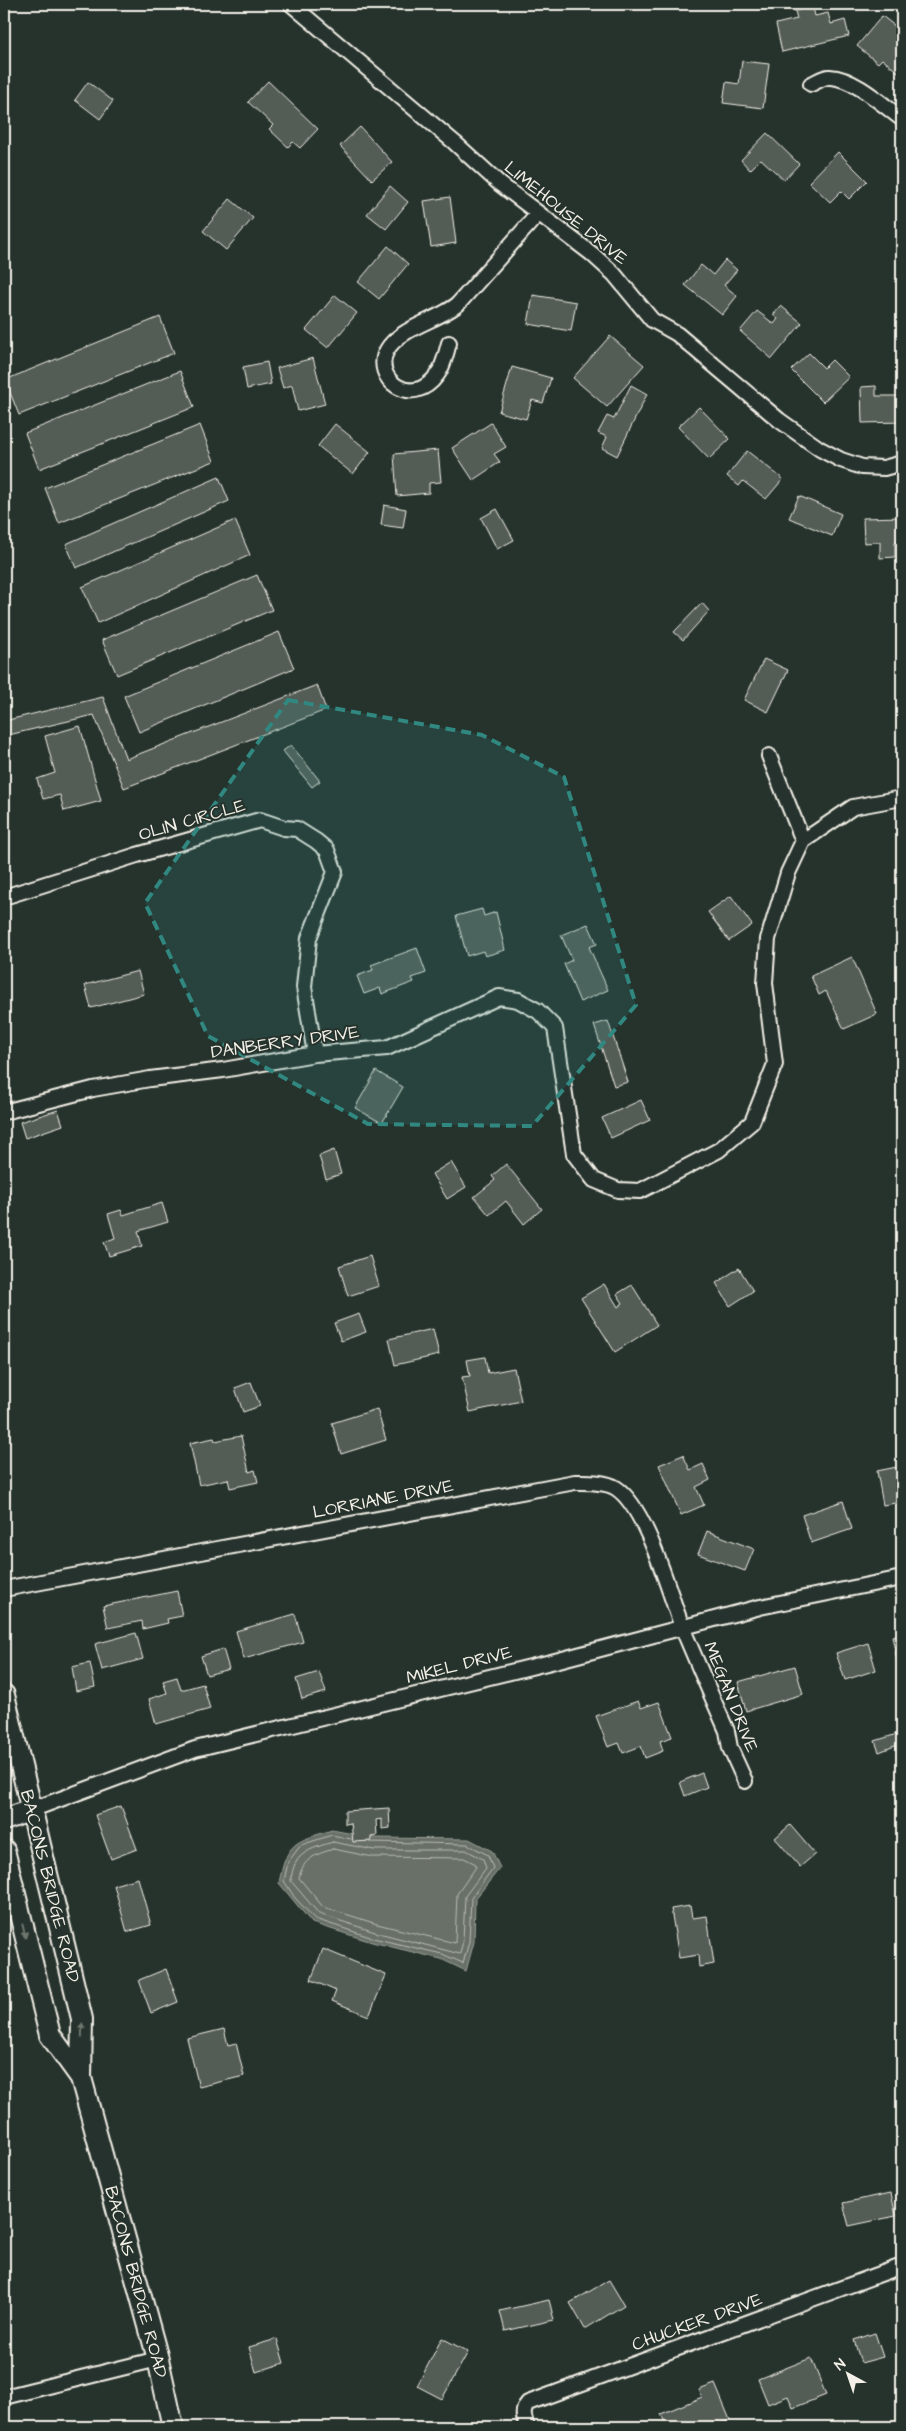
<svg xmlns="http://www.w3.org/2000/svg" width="906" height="2431" font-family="'Architects Daughter',sans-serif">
  <rect width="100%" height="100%" fill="#26332d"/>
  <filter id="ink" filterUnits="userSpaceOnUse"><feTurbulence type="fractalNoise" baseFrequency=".02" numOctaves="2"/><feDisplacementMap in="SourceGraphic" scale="10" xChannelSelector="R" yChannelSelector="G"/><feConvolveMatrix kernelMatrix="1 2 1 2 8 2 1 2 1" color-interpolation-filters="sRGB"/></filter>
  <g filter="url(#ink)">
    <path fill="#676f68" stroke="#9fa39b" d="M 332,1830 L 374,1838 L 469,1839 L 492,1851 L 500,1868 L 475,1899 L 474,1942 L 466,1971 L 441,1959 L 372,1942 L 312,1923 L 279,1883 C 287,1842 294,1842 332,1830 Z"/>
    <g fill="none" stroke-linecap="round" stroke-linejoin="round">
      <path stroke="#bcbdb5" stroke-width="1" d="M 351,1839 L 332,1835 L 301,1845 L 288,1862 L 284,1881 L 295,1898 L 315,1919 L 373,1938 L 442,1954 L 463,1963 L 469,1942 L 471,1898 L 493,1868 L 488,1855 L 467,1844 L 369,1842
        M 333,1842 L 374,1850 L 466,1850 L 483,1859 L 486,1868 L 465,1896 L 463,1941 L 460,1954 L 375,1932 L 319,1914 L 291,1881 C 293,1853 309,1849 333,1842 Z
        M 333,1849 L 373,1857 L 464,1858 L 476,1864 L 476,1867 L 457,1894 L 455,1943 L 377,1924 L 323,1907 L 299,1878 C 303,1858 315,1855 333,1849 Z"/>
    </g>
    <path fill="#525c55" stroke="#f4f1e8" d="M 813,7 L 815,16 L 828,13 L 831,24 L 845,20 L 849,36 L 782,52 L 776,24 L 797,19 L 795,11 Z
      M 882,16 L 900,30 L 895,37 L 902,42 L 902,66 L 898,72 L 882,59 L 878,63 L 857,46 Z
      M 742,61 L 769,64 L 763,108 L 723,103 L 726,82 L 739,84 Z
      M 268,81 L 318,129 L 300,148 L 293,142 L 288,147 L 269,129 L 273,125 L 248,102 Z
      M 88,82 L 113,101 L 100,119 L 75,100 Z
      M 360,127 L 392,162 L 372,180 L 340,146 Z
      M 767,133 L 799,164 L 784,180 L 761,159 L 750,170 L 741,160 Z
      M 838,152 L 867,181 L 849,199 L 841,191 L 830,202 L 809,182 Z
      M 390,186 L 408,202 L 386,229 L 367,214 Z
      M 450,197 L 456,243 L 431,247 L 424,201 Z
      M 230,199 L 253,218 L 226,250 L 203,231 Z
      M 388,246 L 408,264 L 379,299 L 358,282 Z
      M 725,260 L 737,270 L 724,285 L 737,296 L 722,315 L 685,285 L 701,265 L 713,275 Z
      M 335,295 L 357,313 L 328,348 L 306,330 Z
      M 533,295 L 576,302 L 571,331 L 528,324 Z
      M 781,306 L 802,323 L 772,359 L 740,331 L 757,311 L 774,324 L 778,319 L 773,315 Z
      M 160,317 L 174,353 L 19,415 L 5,380 Z
      M 610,336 L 644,365 L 607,407 L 573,378 Z
      M 809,353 L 824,368 L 832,360 L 849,377 L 823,402 L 791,370 Z
      M 313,358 L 325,404 L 298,411 L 292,385 L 283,388 L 277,368 Z
      M 267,362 L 271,384 L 247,389 L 243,367 Z
      M 512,367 L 551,378 L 543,403 L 532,400 L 526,419 L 499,412 Z
      M 180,371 L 194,407 L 39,469 L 25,433 Z
      M 631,385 L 647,394 L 617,456 L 602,448 L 607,437 L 598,433 L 607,416 L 614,419 Z
      M 876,386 L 876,396 L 902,396 L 902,422 L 862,423 L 861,387 Z
      M 699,407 L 730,439 L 709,459 L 678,427 Z
      M 491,423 L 506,447 L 494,454 L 500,462 L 473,480 L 452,448 Z
      M 335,424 L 370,452 L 353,474 L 318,446 Z
      M 200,425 L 214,461 L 59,523 L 45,488 Z
      M 438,450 L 441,482 L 429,483 L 429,493 L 397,496 L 394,454 Z
      M 747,451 L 783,479 L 766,499 L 743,481 L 739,486 L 727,476 Z
      M 219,477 L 229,501 L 76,568 L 66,544 Z
      M 799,496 L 841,514 L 832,536 L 789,518 Z
      M 384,505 L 406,509 L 403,528 L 381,525 Z
      M 497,509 L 514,540 L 497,549 L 481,518 Z
      M 902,517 L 902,542 L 895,542 L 895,557 L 880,558 L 880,542 L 864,543 L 863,518 Z
      M 235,520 L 250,555 L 98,623 L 82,587 Z
      M 257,575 L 272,610 L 117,675 L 102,640 Z
      M 702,603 L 709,611 L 683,640 L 674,632 Z
      M 279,632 L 294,668 L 139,732 L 124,696 Z
      M 764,659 L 788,670 L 768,712 L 744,700 Z
      M 317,685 L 326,710 L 124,788 L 94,715 L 4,736 L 4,721 L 103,697 L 126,759 Z
      M 80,726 L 101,801 L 64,811 L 60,795 L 43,799 L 37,779 L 55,773 L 45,736 Z
      M 291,745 L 320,781 L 312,787 L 283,751 Z
      M 898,746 L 902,746 L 902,772 L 899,772 Z
      M 731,896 L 752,925 L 729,941 L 708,912 Z
      M 482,909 L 484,916 L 496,912 L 505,950 L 485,956 L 483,951 L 467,956 L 456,916 Z
      M 588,924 L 597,944 L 589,947 L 608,990 L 580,1002 L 564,964 L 572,960 L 561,935 Z
      M 417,948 L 426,973 L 412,978 L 414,982 L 382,994 L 380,988 L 364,994 L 357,976 L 373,970 L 371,965 Z
      M 852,957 L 877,1014 L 844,1029 L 826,991 L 819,995 L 811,976 Z
      M 138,971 L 144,994 L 91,1008 L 85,985 Z
      M 608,1021 L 628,1082 L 614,1086 L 594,1025 Z
      M 376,1071 L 403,1087 L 382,1123 L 355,1108 Z
      M 641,1100 L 650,1120 L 611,1138 L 602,1118 Z
      M 58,1110 L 63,1125 L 25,1138 L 20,1122 Z
      M 334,1150 L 341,1174 L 326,1179 L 319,1156 Z
      M 451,1162 L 466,1187 L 447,1199 L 432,1174 Z
      M 4,1164 L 11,1205 L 4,1206 Z
      M 506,1164 L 542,1209 L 524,1224 L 506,1201 L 489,1215 L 474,1197 L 495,1180 L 492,1176 Z
      M 162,1203 L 168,1222 L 138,1231 L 142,1246 L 109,1256 L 104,1242 L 115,1238 L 108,1214 L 121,1210 L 123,1215 Z
      M 370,1256 L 379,1286 L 348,1296 L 339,1266 Z
      M 739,1268 L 753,1291 L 730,1306 L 716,1283 Z
      M 604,1284 L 618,1307 L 623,1303 L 617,1294 L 632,1285 L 657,1325 L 615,1352 L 581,1298 Z
      M 359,1314 L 366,1332 L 341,1341 L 334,1323 Z
      M 433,1329 L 439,1355 L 395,1365 L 389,1339 Z
      M 485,1357 L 488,1373 L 514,1368 L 521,1401 L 470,1412 L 462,1377 L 470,1376 L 467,1360 Z
      M 251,1382 L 260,1406 L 243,1412 L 235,1388 Z
      M 377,1409 L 386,1440 L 341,1454 L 332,1423 Z
      M 241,1436 L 249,1472 L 255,1470 L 258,1482 L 230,1488 L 228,1479 L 199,1485 L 190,1443 L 214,1438 L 215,1441 Z
      M 683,1455 L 690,1470 L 703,1464 L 710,1480 L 696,1487 L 704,1505 L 681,1515 L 659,1465 Z
      M 902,1466 L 902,1502 L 883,1505 L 877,1471 Z
      M 843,1501 L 852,1529 L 811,1543 L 802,1515 Z
      M 707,1531 L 754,1549 L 745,1571 L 698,1554 Z
      M 177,1591 L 182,1616 L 167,1619 L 168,1623 L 143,1629 L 142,1621 L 108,1628 L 103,1606 Z
      M 295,1614 L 303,1642 L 244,1659 L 236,1631 Z
      M 136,1633 L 143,1659 L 102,1670 L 95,1644 Z
      M 902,1634 L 902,1675 L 900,1675 L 892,1636 Z
      M 868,1643 L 876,1670 L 845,1680 L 836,1653 Z
      M 223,1649 L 229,1669 L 207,1675 L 201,1656 Z
      M 90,1663 L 95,1687 L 76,1691 L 72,1667 Z
      M 795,1666 L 803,1694 L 746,1711 L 738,1682 Z
      M 319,1672 L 326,1692 L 302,1699 L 296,1679 Z
      M 177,1677 L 181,1690 L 203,1684 L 210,1709 L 156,1724 L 149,1699 L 167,1693 L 163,1681 Z
      M 638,1701 L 641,1708 L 659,1702 L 672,1737 L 660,1741 L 663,1751 L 645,1758 L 641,1746 L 623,1753 L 619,1743 L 608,1747 L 596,1716 Z
      M 897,1734 L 900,1744 L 879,1752 L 875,1741 Z
      M 702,1773 L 707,1787 L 685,1796 L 680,1782 Z
      M 121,1806 L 137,1849 L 111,1859 L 95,1815 Z
      M 389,1808 L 390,1828 L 382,1829 L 382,1819 L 376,1820 L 377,1836 L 371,1837 L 371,1841 L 353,1842 L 351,1823 L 345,1824 L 345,1811 Z
      M 790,1825 L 815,1854 L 800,1867 L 775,1838 Z
      M 138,1878 L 151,1925 L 127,1932 L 114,1885 Z
      M 690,1906 L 692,1918 L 707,1916 L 714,1964 L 699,1967 L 698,1955 L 679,1958 L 671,1909 Z
      M 323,1949 L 386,1975 L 369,2016 L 332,2001 L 336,1991 L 311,1980 Z
      M 166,1969 L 178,2002 L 151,2013 L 139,1980 Z
      M 224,2029 L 228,2045 L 236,2043 L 244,2076 L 199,2087 L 187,2038 Z
      M 891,2193 L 896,2216 L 849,2226 L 843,2203 Z
      M 609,2280 L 624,2305 L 585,2329 L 570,2303 Z
      M 549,2300 L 554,2320 L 505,2331 L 500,2311 Z
      M 875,2333 L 883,2357 L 861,2363 L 854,2340 Z
      M 442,2338 L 468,2352 L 442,2399 L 417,2386 Z
      M 277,2339 L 284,2363 L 256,2372 L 249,2347 Z
      M 811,2358 L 826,2395 L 793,2408 L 788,2396 L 768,2404 L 758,2379 Z
      M 715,2384 L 730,2420 L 712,2427 L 667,2427 L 661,2414 L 702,2397 L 699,2390 Z
      M 273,2421 L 276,2427 L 257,2427 Z"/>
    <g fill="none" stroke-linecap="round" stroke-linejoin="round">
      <g stroke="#f4f1e8" stroke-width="18">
        <path id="street" d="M 291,4 L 455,143 L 500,184 L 592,254 L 614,274 L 652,320 L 677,334 L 779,420 L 820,449 L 841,460 L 862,467 L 884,468 L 902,463
          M 811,84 C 817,82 824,76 830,77 C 854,78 883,105 902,119
          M 449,343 C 446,353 444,366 437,375 C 412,410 371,378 387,350 C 399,328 439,320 458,304 L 538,214
          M 803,841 L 853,807 L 902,798
          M 4,897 L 137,855 L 260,820 L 284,828 L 297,829 L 316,841 L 327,850 L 335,872 L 309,938 L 304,987 L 315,1054
          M 4,1112 L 93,1089 L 150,1079 L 223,1070 L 315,1054 L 387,1048 L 499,997 L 518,1000 L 538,1011 L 555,1028 L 574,1154 L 594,1180 L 618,1190 L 640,1191 L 719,1150 L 752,1122 L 775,1064 L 765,983 L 768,939 L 788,873 L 803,841 L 769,756
          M 4,1589 L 575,1482 C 587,1482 605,1481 616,1488 C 647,1508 669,1594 683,1629 C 697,1663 712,1697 727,1731 L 730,1748 L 745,1781
          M 31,1810 L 195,1749 L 555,1661 L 760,1607 L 902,1578
          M 4,2397 L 158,2359
          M 527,2427 C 524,2418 521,2411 528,2403 L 902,2266"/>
      </g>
      <g stroke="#f4f1e8" stroke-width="24">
        <path id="secondary" d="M 4,1695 L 82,2019 L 81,2078 L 158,2359 L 173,2427
          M 4,1820 L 31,1810
          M 4,1850 L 50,2035 L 81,2078"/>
      </g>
      <use href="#street" stroke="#26332d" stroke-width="14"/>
      <use href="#secondary" stroke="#26332d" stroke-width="20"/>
    </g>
    <defs><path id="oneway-solid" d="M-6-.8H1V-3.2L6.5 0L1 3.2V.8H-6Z" transform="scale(1.25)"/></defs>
    <g fill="#6e766e">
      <use href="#oneway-solid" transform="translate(24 1931) rotate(76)"/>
      <use href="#oneway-solid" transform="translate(82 2030) rotate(-89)"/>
    </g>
  </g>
  <path fill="#318880" fill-opacity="0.2" stroke="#318880" stroke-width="4" stroke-dasharray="10 6" stroke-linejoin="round" d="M 288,700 L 482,735 L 564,777 L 636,1005 L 532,1126 L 368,1124 L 208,1036 L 145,903 Z"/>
  <g text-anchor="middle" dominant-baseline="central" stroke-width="4" stroke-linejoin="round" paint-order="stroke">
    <g font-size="18" fill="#f4f1e8" stroke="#26332d">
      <text transform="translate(566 213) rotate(39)">LIMEHOUSE DRIVE</text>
      <text transform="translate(192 820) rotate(-16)">OLIN CIRCLE</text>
      <text transform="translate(285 1042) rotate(-8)">DANBERRY DRIVE</text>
      <text transform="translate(383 1499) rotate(-11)">LORRIANE DRIVE</text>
      <text transform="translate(459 1665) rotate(-14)">MIKEL DRIVE</text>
      <text transform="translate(731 1697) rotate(68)">MEGAN DRIVE</text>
      <text transform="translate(50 1886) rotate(76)">BACONS BRIDGE ROAD</text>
      <text transform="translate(136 2282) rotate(75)">BACONS BRIDGE ROAD</text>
      <text transform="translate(697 2322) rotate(-20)">CHUCKER DRIVE</text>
    </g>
  </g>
  <rect width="906" height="2431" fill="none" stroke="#26332d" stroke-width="20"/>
  <rect x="10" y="10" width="886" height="2411" fill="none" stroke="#f4f1e8" stroke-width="2" filter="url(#ink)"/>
  <g transform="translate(848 2374) rotate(320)" stroke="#26332d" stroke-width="4" paint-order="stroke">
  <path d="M0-4L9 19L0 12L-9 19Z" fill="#f4f1e8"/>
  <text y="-8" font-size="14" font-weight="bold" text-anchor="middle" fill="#f4f1e8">N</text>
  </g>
</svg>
